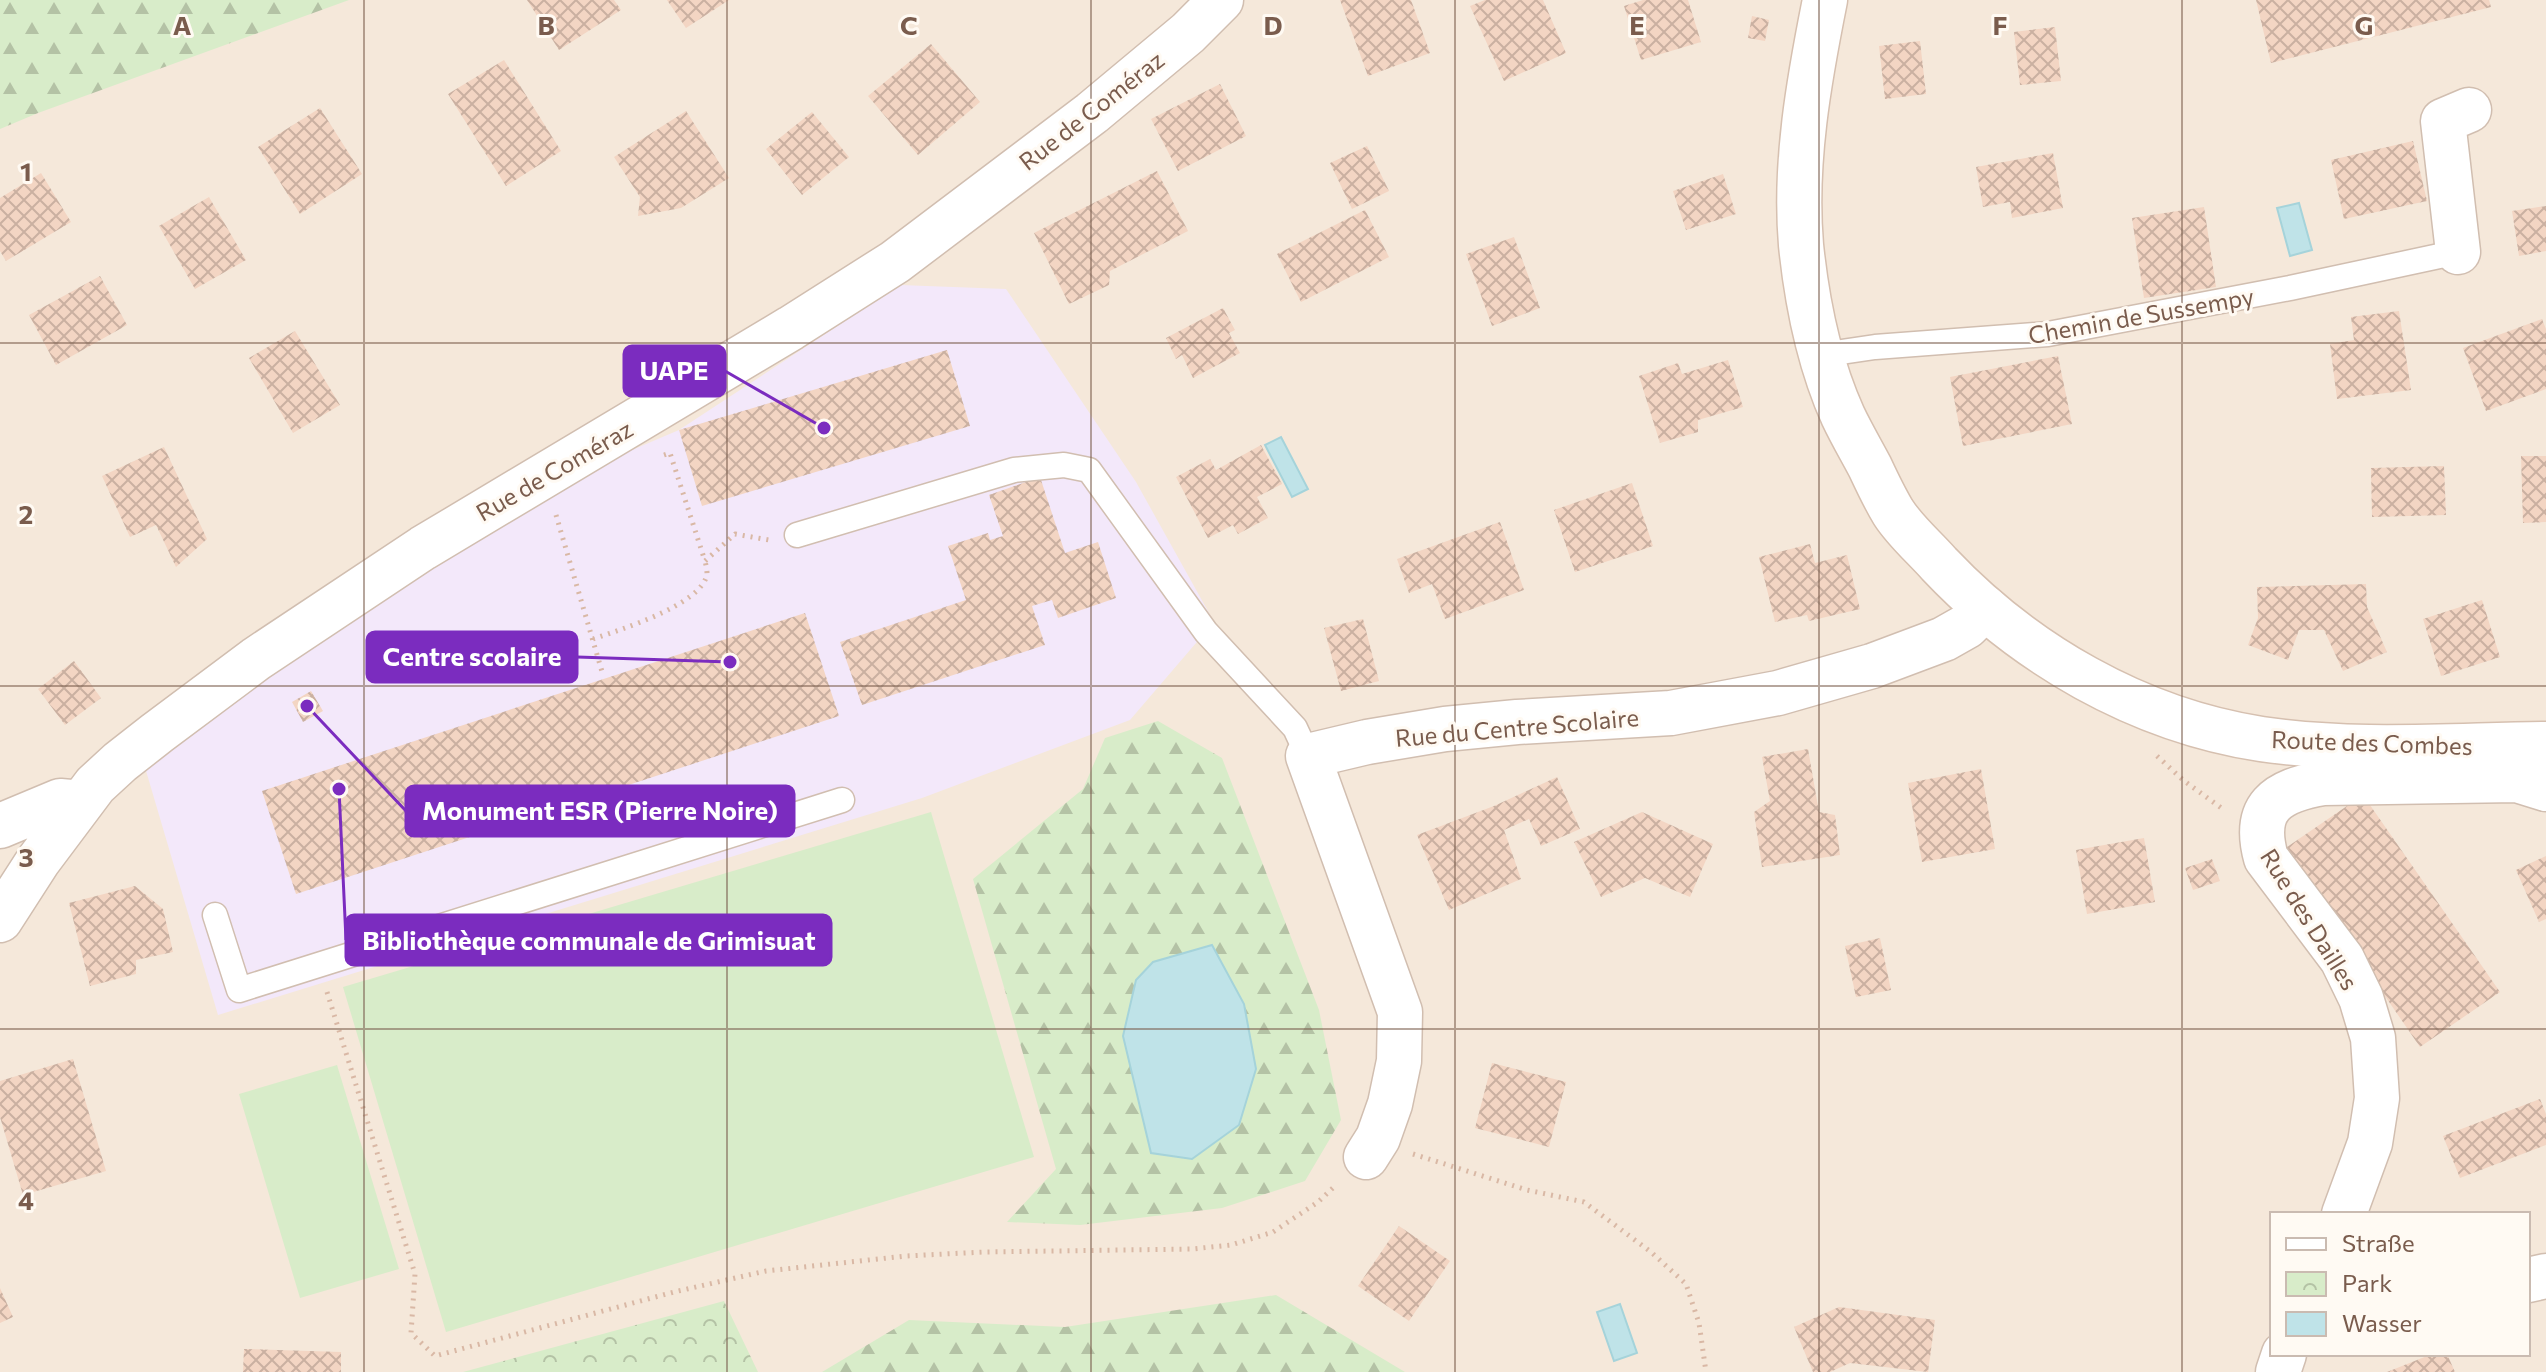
<svg xmlns="http://www.w3.org/2000/svg" width="2546" height="1372" font-family="Commissioner,sans-serif">
  <defs>
    <pattern id="forest-firs" width="22" height="20" patternUnits="userSpaceOnUse" patternTransform="scale(2)"><rect width="22" height="20" fill="#d8ecc9"/><path d="M5 1l3.5 6h-7zM16 11l3.5 6h-7z" fill="#b4c2a5"/></pattern>
    <pattern id="park-crowns" width="20" height="18" patternUnits="userSpaceOnUse" patternTransform="scale(2)"><rect width="20" height="18" fill="#d8ecc9"/><path d="M2 6a3 3 0 1 1 6 0M12 15a3 3 0 1 1 6 0" fill="none" stroke="#b4c2a5"/></pattern>
    <pattern id="building-cross-hatch" width="8" height="8" patternUnits="userSpaceOnUse" patternTransform="scale(2)"><rect width="8" height="8" fill="#f3d5c3"/><path d="M0 0l8 8M0 8l8-8" fill="none" stroke="#cab0a1"/></pattern>
  </defs>
  <rect width="100%" height="100%" fill="#fdf6ec"/>
  <path fill="#f5e8da" fill-rule="evenodd" d="M 72,0 L 2546,0 L 2546,1372 L 0,1372 L 0,35 ZM 2272,1214 L 2528,1214 L 2528,1354 L 2272,1354 Z"/>
  <path fill="#f3e8fa" d="M 900,285 L 1006,289 L 1136,482 L 1214,622 L 1130,720 L 922,798 L 218,1015 L 144,764 L 326,630 L 624,446 L 632,450 L 679,430 Z"/>
  <path fill="url(#forest-firs)" d="M 0,0 L 349,0 L 38,113 L 0,129 Z
    M 1158,721 L 1222,758 L 1319,1010 L 1341,1120 L 1305,1181 L 1222,1208 L 1080,1225 L 1007,1222 L 1056,1169 L 973,879 L 1083,789 L 1105,738 Z
    M 1276,1295 L 1405,1372 L 822,1372 L 909,1320 L 1065,1327 Z"/>
  <path fill="url(#park-crowns)" d="M 724,1301 L 758,1372 L 463,1372 Z"/>
  <path fill="#d8ecc9" d="M 931,812 L 1034,1157 L 446,1332 L 343,987 Z
    M 337,1065 L 399,1269 L 300,1298 L 239,1094 Z"/>
  <path fill="#bfe3e8" stroke="#a5d3da" stroke-width="2" d="M 2299,203 L 2312,250 L 2290,256 L 2277,208 Z
    M 1281,437 L 1308,489 L 1292,497 L 1265,445 Z
    M 1212,945 L 1244,1004 L 1256,1069 L 1239,1125 L 1192,1159 L 1151,1153 L 1123,1036 L 1136,980 L 1153,962 Z
    M 1620,1304 L 1637,1353 L 1614,1361 L 1597,1312 Z"/>
  <path fill="url(#building-cross-hatch)" d="M 527,0 L 614,0 L 621,10 L 559,50 Z
    M 667,0 L 729,0 L 686,28 Z
    M 1340,0 L 1411,0 L 1430,53 L 1368,76 Z
    M 1485,0 L 1543,0 L 1566,53 L 1504,81 L 1470,6 Z
    M 1643,0 L 1688,0 L 1701,42 L 1641,60 L 1624,6 Z
    M 2256,0 L 2489,0 L 2491,7 L 2271,63 Z
    M 1752,16 L 1769,20 L 1765,41 L 1748,38 Z
    M 2055,27 L 2061,81 L 2020,85 L 2014,32 Z
    M 1920,41 L 1926,94 L 1885,99 L 1879,46 Z
    M 931,44 L 980,102 L 918,155 L 868,96 Z
    M 504,60 L 561,151 L 506,186 L 448,94 Z
    M 1220,84 L 1246,136 L 1178,171 L 1151,119 Z
    M 320,108 L 362,174 L 300,214 L 258,147 Z
    M 686,111 L 729,178 L 681,208 L 638,216 L 640,197 L 614,157 Z
    M 812,112 L 849,157 L 802,195 L 766,149 Z
    M 2413,141 L 2427,201 L 2344,219 L 2331,160 Z
    M 1367,146 L 1389,191 L 1352,209 L 1330,163 Z
    M 2053,153 L 2063,208 L 2012,218 L 2010,202 L 1983,207 L 1976,167 Z
    M 1157,171 L 1188,231 L 1110,271 L 1109,285 L 1069,304 L 1034,233 Z
    M 41,173 L 71,222 L 6,261 L 0,251 L 0,198 Z
    M 1723,174 L 1736,214 L 1686,230 L 1673,191 Z
    M 209,197 L 246,260 L 195,289 L 159,226 Z
    M 2546,206 L 2546,251 L 2519,256 L 2512,211 Z
    M 2204,207 L 2216,287 L 2144,298 L 2132,218 Z
    M 1365,210 L 1389,257 L 1301,302 L 1277,254 Z
    M 1514,237 L 1540,308 L 1492,326 L 1466,254 Z
    M 100,276 L 127,325 L 56,365 L 29,315 Z
    M 1223,308 L 1235,330 L 1229,333 L 1240,353 L 1193,378 L 1182,355 L 1176,359 L 1166,338 Z
    M 2399,311 L 2411,390 L 2337,399 L 2330,344 L 2354,340 L 2351,317 Z
    M 2542,319 L 2546,329 L 2546,389 L 2486,411 L 2463,348 Z
    M 295,331 L 340,405 L 293,433 L 249,358 Z
    M 947,350 L 970,426 L 702,506 L 679,430 Z
    M 2058,356 L 2072,424 L 1963,446 L 1950,377 Z
    M 1728,360 L 1743,407 L 1698,420 L 1698,432 L 1660,443 L 1639,376 L 1678,363 L 1682,374 Z
    M 1261,445 L 1282,484 L 1257,497 L 1268,518 L 1238,534 L 1233,525 L 1208,538 L 1176,477 L 1210,459 L 1216,470 Z
    M 164,447 L 207,539 L 176,567 L 156,525 L 130,537 L 102,476 Z
    M 2521,456 L 2546,456 L 2546,522 L 2523,523 Z
    M 2444,466 L 2446,515 L 2372,517 L 2371,468 Z
    M 1040,477 L 1065,553 L 1098,542 L 1116,598 L 1058,618 L 1052,600 L 1032,606 L 1045,645 L 862,705 L 840,642 L 966,600 L 948,546 L 988,533 L 990,540 L 1003,536 L 989,495 Z
    M 1632,483 L 1653,546 L 1575,572 L 1554,510 Z
    M 1500,522 L 1524,590 L 1445,619 L 1432,584 L 1409,593 L 1397,559 Z
    M 1810,544 L 1815,563 L 1847,555 L 1860,609 L 1809,621 L 1807,615 L 1775,622 L 1759,557 Z
    M 2366,584 L 2367,607 L 2387,652 L 2343,671 L 2324,630 L 2299,630 L 2288,660 L 2248,645 L 2258,618 L 2257,587 Z
    M 2482,600 L 2500,657 L 2441,676 L 2423,619 Z
    M 805,613 L 839,716 L 296,894 L 262,791 Z
    M 1363,619 L 1379,681 L 1341,691 L 1324,628 Z
    M 74,661 L 101,698 L 65,725 L 38,689 Z
    M 311,691 L 323,711 L 303,722 L 292,702 Z
    M 1808,749 L 1819,812 L 1835,815 L 1840,855 L 1762,867 L 1754,812 L 1770,801 L 1762,757 Z
    M 1981,769 L 1995,849 L 1922,862 L 1908,783 Z
    M 1557,777 L 1580,829 L 1541,846 L 1529,819 L 1504,830 L 1521,879 L 1449,910 L 1417,835 L 1494,806 Z
    M 2363,795 L 2500,992 L 2420,1047 L 2284,849 Z
    M 1642,812 L 1713,844 L 1690,897 L 1645,878 L 1601,897 L 1574,842 Z
    M 2144,838 L 2155,902 L 2087,914 L 2076,850 Z
    M 2546,856 L 2546,919 L 2539,922 L 2516,870 Z
    M 2212,859 L 2220,881 L 2193,890 L 2185,868 Z
    M 135,886 L 163,909 L 173,952 L 136,960 L 136,974 L 90,986 L 69,903 Z
    M 1880,938 L 1891,990 L 1856,997 L 1845,946 Z
    M 73,1059 L 106,1171 L 23,1195 L 0,1117 L 0,1081 Z
    M 1492,1063 L 1566,1082 L 1549,1147 L 1475,1128 Z
    M 2540,1099 L 2546,1114 L 2546,1145 L 2460,1178 L 2443,1136 Z
    M 1399,1226 L 1450,1261 L 1409,1321 L 1358,1286 Z
    M 0,1288 L 13,1317 L 0,1323 Z
    M 1839,1307 L 1935,1320 L 1928,1372 L 1850,1363 L 1830,1372 L 1813,1372 L 1794,1327 Z
    M 244,1349 L 341,1352 L 341,1372 L 243,1372 Z
    M 2432,1354 L 2447,1354 L 2455,1372 L 2387,1372 Z"/>
  <g fill="none" stroke-linecap="round" stroke-linejoin="round">
    <g stroke="#d1beb0" stroke-width="27">
      <path id="lane" d="M 1821,355 L 1875,347 L 2048,334 L 2290,288 L 2458,252
        M 797,535 L 1014,470 L 1064,465 L 1089,470 L 1206,632 L 1295,728 L 1308,756
        M 215,915 L 239,990 L 842,800"/>
    </g>
    <g stroke="#d1beb0" stroke-width="47">
      <path id="street" d="M 2458,252 L 2443,121 L 2469,110
        M 0,826 L 60,801 L 71,802 L 78,805
        M 0,920 L 38,861 L 95,785 L 120,762 L 157,733 L 256,659 L 423,548 L 791,328 L 895,262 L 1092,113 L 1188,33 L 1221,0
        M 1366,1157 L 1378,1138 L 1390,1104 L 1399,1061 L 1400,1012 L 1308,756 L 1367,742 L 1445,729 L 1517,722 L 1671,713 L 1778,693 L 1872,666 L 1944,639 L 1967,626 L 1985,608
        M 2344,1214 L 2370,1143 L 2377,1098 L 2373,1038 L 2361,998 L 2342,959 L 2266,858 C 2252,807 2276,791 2323,783 L 2517,780 L 2546,789
        M 2528,1280 L 2546,1276
        M 2278,1372 L 2284,1354"/>
    </g>
    <g stroke="#d6c0b0" stroke-width="47">
      <path id="secondary" d="M 1825,0 C 1809,80 1794,163 1801,245 C 1807,303 1819,363 1843,416 C 1851,433 1861,450 1870,467 C 1877,482 1884,497 1893,512 C 1905,531 1924,547 1939,564 C 2024,654 2138,720 2261,739 C 2355,753 2452,745 2546,744"/>
    </g>
    <path stroke="#d9b8a5" stroke-width="5" stroke-dasharray="2 6" stroke-linecap="butt" d="M 664,455 L 670,453 L 705,561 L 735,534 L 769,540
      M 556,515 L 603,675
      M 593,639 C 619,630 702,605 707,574 C 707,569 706,565 705,561
      M 2157,756 L 2183,780 L 2224,810
      M 327,992 L 415,1274 L 411,1333 L 435,1356 L 674,1292 L 766,1271 L 906,1256 L 984,1252 L 1192,1249 L 1231,1245 L 1273,1232 L 1318,1202 L 1336,1185
      M 1413,1154 L 1527,1190 L 1584,1202 L 1651,1252 L 1686,1284 L 1699,1323 L 1706,1372"/>
    <use href="#lane" stroke="#fff" stroke-width="24"/>
    <use href="#street" stroke="#fff" stroke-width="44"/>
    <use href="#secondary" stroke="#fff" stroke-width="44"/>
  </g>
  <path fill="none" stroke="#7a5c4d" stroke-width="2" stroke-opacity="0.55" d="M 364,0 L 364,1372M 727,0 L 727,1372M 1091,0 L 1091,1372M 1455,0 L 1455,1372M 1819,0 L 1819,1372M 2182,0 L 2182,1372M 0,343 L 2546,343M 0,686 L 2546,686M 0,1029 L 2546,1029"/>
  <g text-anchor="middle" dominant-baseline="central" stroke-width="6" stroke-linejoin="round" paint-order="stroke">
    <g font-size="24" fill="#7a5c4d" stroke="#fffaf3">
      <text transform="translate(1091 110) rotate(-38)">Rue de Coméraz</text>
      <text transform="translate(2141 315) rotate(-10)">Chemin de Sussempy</text>
      <text transform="translate(554 470) rotate(-30)">Rue de Coméraz</text>
      <text transform="translate(1517 727) rotate(-5)">Rue du Centre Scolaire</text>
      <text transform="translate(2372 742) rotate(2)">Route des Combes</text>
      <text transform="translate(2310 919) rotate(58)">Rue des Dailles</text>
    </g>
  </g>
  <g font-size="26" text-anchor="middle" font-weight="bold" fill="#7a5c4d" stroke="#fffaf3" stroke-width="6" stroke-linejoin="round" paint-order="stroke">
    <text x="182" y="35">A</text>
    <text x="546" y="35">B</text>
    <text x="909" y="35">C</text>
    <text x="1273" y="35">D</text>
    <text x="1637" y="35">E</text>
    <text x="2000" y="35">F</text>
    <text x="2364" y="35">G</text>
    <text x="26" y="181">1</text>
    <text x="26" y="524">2</text>
    <text x="26" y="867">3</text>
    <text x="26" y="1210">4</text>
  </g>
  <path fill="none" stroke="#7b2cbf" stroke-width="3" d="M824 428L725 371M730 662L577 657M307 706L406 811M339 789L346 940"/>
  <g fill="#7b2cbf" stroke="#fffaf3" stroke-width="3">
    <circle cx="824" cy="428" r="8"/>
    <circle cx="730" cy="662" r="8"/>
    <circle cx="307" cy="706" r="8"/>
    <circle cx="339" cy="789" r="8"/>
  </g>
  <g fill="#7b2cbf" stroke="#7b2cbf" stroke-width="3">
    <rect x="624" y="346" width="101" height="50" rx="8"/>
    <rect x="367" y="632" width="210" height="50" rx="8"/>
    <rect x="406" y="786" width="388" height="50" rx="8"/>
    <rect x="346" y="915" width="485" height="50" rx="8"/>
  </g>
  <g font-size="26" text-anchor="middle" font-weight="bold" fill="#fff">
    <text x="674" y="380">UAPE</text>
    <text x="472" y="666">Centre scolaire</text>
    <text x="600" y="820">Monument ESR (Pierre Noire)</text>
    <text x="589" y="950">Bibliothèque communale de Grimisuat</text>
  </g>
  <rect x="2270" y="1212" width="260" height="144" fill="#fffaf3" stroke="#cabbb1" stroke-width="2"/>
  <rect x="2286" y="1238" width="40" height="12" fill="#ffffff" stroke="#cabbb1" stroke-width="2"/>
  <text x="2342" y="1252" font-size="24" fill="#7a5c4d">Straße</text>
  <rect x="2286" y="1272" width="40" height="24" fill="url(#park-crowns)" stroke="#cabbb1" stroke-width="2"/>
  <text x="2342" y="1292" font-size="24" fill="#7a5c4d">Park</text>
  <rect x="2286" y="1312" width="40" height="24" fill="#bfe3e8" stroke="#cabbb1" stroke-width="2"/>
  <text x="2342" y="1332" font-size="24" fill="#7a5c4d">Wasser</text>
</svg>
